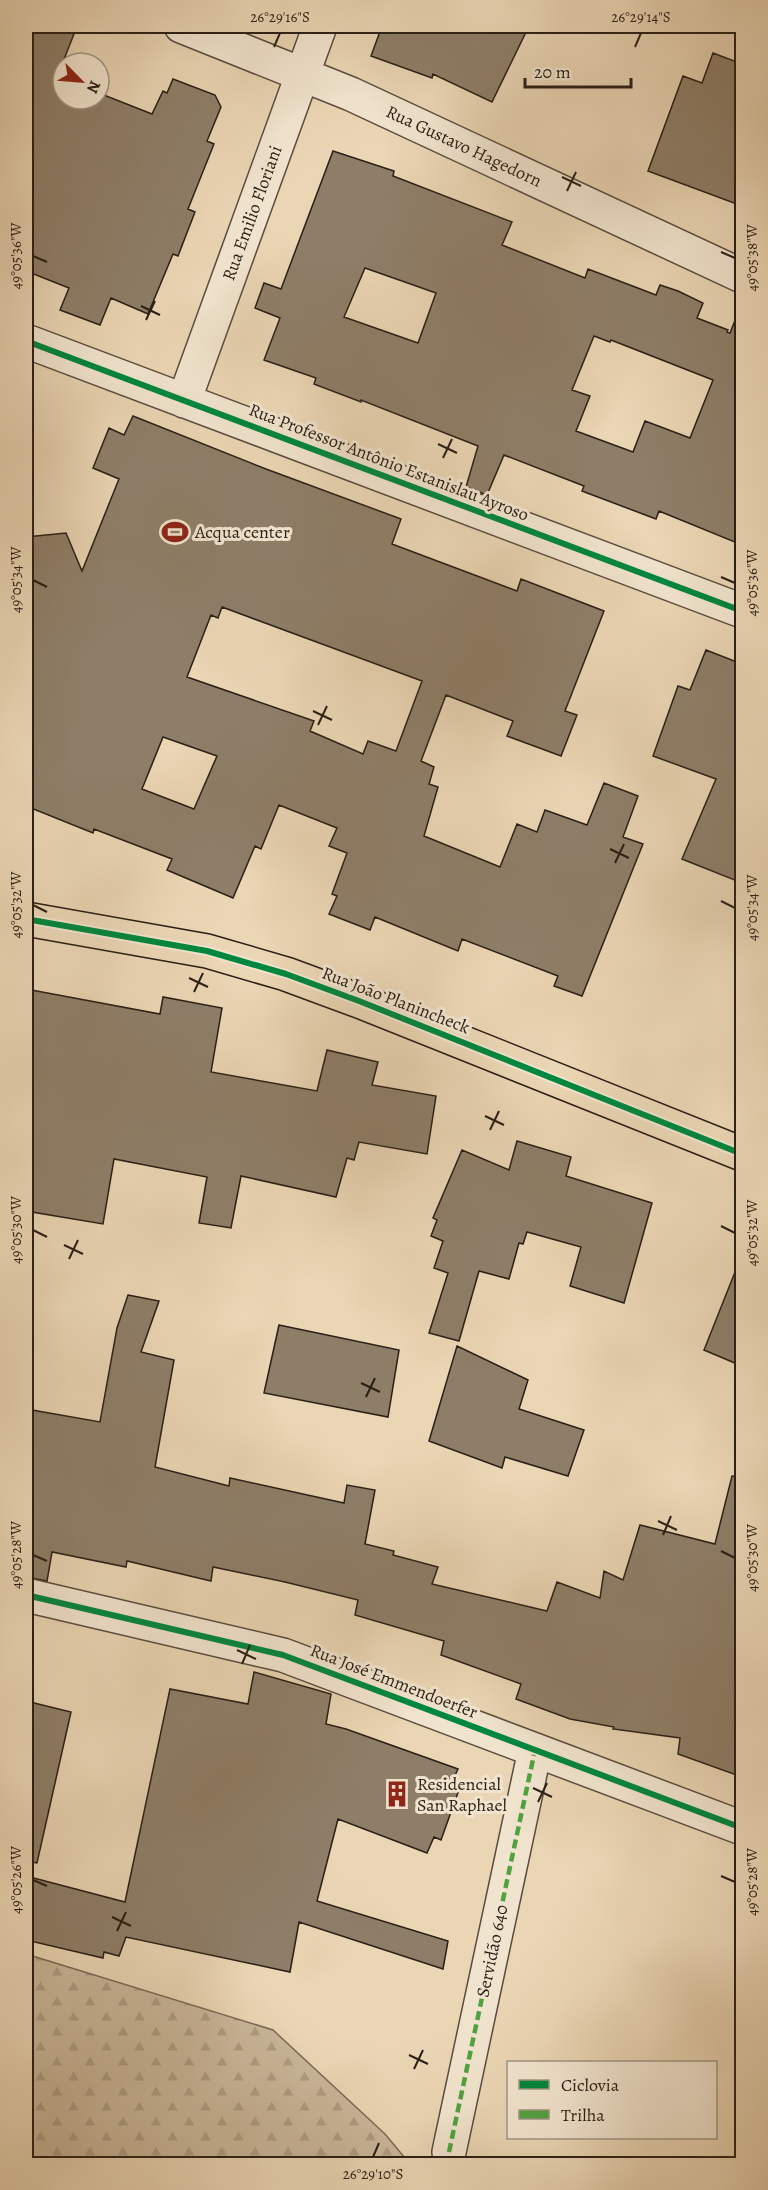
<svg xmlns="http://www.w3.org/2000/svg" width="768" height="2190" font-family="Alegreya,serif">
  <defs>
    <pattern id="forest-firs" width="22" height="20" patternUnits="userSpaceOnUse" patternTransform="scale(1.5)"><rect width="22" height="20" fill="#c9b699"/><path d="M5 1l3.5 6h-7zM16 11l3.5 6h-7z" fill="#ad9c83"/></pattern>
  </defs>
  <rect width="100%" height="100%" fill="#ead5b4"/>
  <filter id="stains"><feTurbulence type="fractalNoise" baseFrequency=".00333" numOctaves="4"/><feColorMatrix values="0 0 0 0 .2 0 0 0 0 .09 0 0 0 0 .02 0 0 0 .5 -.17"/></filter>
  <radialGradient id="worn" r=".72"><stop offset=".6" stop-color="#630" stop-opacity="0"/><stop offset="1" stop-color="#630" stop-opacity=".3"/></radialGradient>
  <path fill="url(#forest-firs)" stroke="#7a6a57" stroke-width="1.5" d="M 26,1954 L 273,2030 L 385,2134 L 410,2164 L 26,2164 Z"/>
  <path fill="#8e7e68" stroke="#2a1f15" stroke-width="1.5" fill-rule="evenodd" d="M 26,26 L 53,26 L 74,34 L 57,77 L 63,80 L 63,99 L 99,99 L 99,93 L 152,114 L 163,91 L 167,93 L 173,79 L 215,95 L 221,107 L 207,141 L 214,144 L 188,209 L 195,212 L 178,256 L 173,254 L 148,314 L 111,298 L 100,325 L 60,310 L 69,288 L 26,271 Z
    M 382,26 L 529,26 L 492,102 L 433,74 L 432,78 L 371,56 Z
    M 713,53 L 742,64 L 742,206 L 648,171 L 683,76 L 702,83 Z
    M 333,151 L 394,171 L 393,176 L 512,222 L 502,245 L 585,278 L 588,269 L 656,295 L 660,285 L 678,291 L 703,303 L 697,318 L 728,330 L 727,332 L 730,333 L 740,308 L 742,308 L 742,545 L 659,511 L 656,519 L 582,491 L 584,486 L 504,455 L 487,495 L 466,487 L 478,446 L 361,400 L 361,402 L 314,384 L 316,378 L 264,360 L 280,318 L 255,308 L 264,283 L 281,289 ZM 365,268 L 436,293 L 418,343 L 344,317 ZM 594,336 L 610,342 L 611,340 L 713,380 L 690,438 L 645,421 L 633,452 L 576,431 L 590,396 L 572,390 Z
    M 133,416 L 266,469 L 401,519 L 392,544 L 517,591 L 521,579 L 604,611 L 565,711 L 577,715 L 561,756 L 507,736 L 513,721 L 446,695 L 421,761 L 434,767 L 429,784 L 438,787 L 424,836 L 500,867 L 517,824 L 537,832 L 545,810 L 587,825 L 604,783 L 638,796 L 623,837 L 643,844 L 582,996 L 554,986 L 558,976 L 462,939 L 458,951 L 375,917 L 370,930 L 329,914 L 337,896 L 332,894 L 347,853 L 329,846 L 337,828 L 279,805 L 261,849 L 255,846 L 233,898 L 167,870 L 172,859 L 94,829 L 93,833 L 26,806 L 26,537 L 66,533 L 82,571 L 119,479 L 93,468 L 109,428 L 124,435 ZM 222,607 L 422,681 L 396,751 L 368,741 L 363,754 L 310,731 L 314,721 L 187,677 L 211,615 L 218,618 ZM 163,737 L 217,756 L 194,809 L 142,789 Z
    M 706,650 L 742,664 L 742,883 L 682,859 L 716,779 L 653,756 L 678,686 L 690,690 Z
    M 26,989 L 160,1014 L 163,997 L 222,1008 L 211,1072 L 317,1091 L 327,1050 L 378,1062 L 372,1085 L 436,1096 L 427,1154 L 359,1142 L 354,1160 L 347,1158 L 336,1197 L 241,1176 L 231,1228 L 199,1223 L 207,1177 L 114,1159 L 103,1224 L 26,1211 Z
    M 517,1141 L 571,1157 L 566,1176 L 652,1203 L 624,1303 L 570,1286 L 581,1247 L 527,1232 L 523,1244 L 519,1243 L 509,1279 L 479,1271 L 459,1341 L 429,1333 L 448,1273 L 434,1268 L 443,1241 L 431,1236 L 437,1220 L 433,1218 L 462,1150 L 509,1170 Z
    M 741,1257 L 742,1257 L 742,1366 L 704,1350 Z
    M 128,1295 L 159,1301 L 141,1352 L 174,1360 L 155,1467 L 229,1486 L 230,1478 L 344,1503 L 347,1485 L 375,1490 L 365,1544 L 394,1551 L 393,1555 L 438,1567 L 432,1584 L 547,1611 L 557,1582 L 600,1598 L 604,1571 L 623,1580 L 640,1525 L 715,1544 L 732,1476 L 742,1477 L 742,1777 L 678,1754 L 680,1738 L 613,1729 L 614,1727 L 570,1719 L 516,1699 L 521,1684 L 441,1655 L 444,1641 L 355,1615 L 358,1600 L 285,1582 L 213,1567 L 211,1581 L 127,1561 L 126,1567 L 52,1552 L 47,1581 L 26,1577 L 26,1409 L 100,1422 L 117,1328 Z
    M 279,1325 L 399,1350 L 388,1417 L 264,1393 Z
    M 457,1346 L 528,1380 L 519,1409 L 584,1430 L 568,1476 L 505,1457 L 502,1468 L 429,1441 Z
    M 254,1672 L 331,1694 L 326,1724 L 346,1729 L 458,1769 L 451,1784 L 460,1787 L 441,1840 L 434,1837 L 427,1853 L 338,1819 L 317,1901 L 448,1941 L 443,1969 L 299,1922 L 290,1972 L 126,1937 L 119,1956 L 104,1952 L 103,1958 L 26,1940 L 26,1876 L 125,1902 L 170,1689 L 248,1704 Z
    M 26,1701 L 71,1712 L 37,1863 L 26,1861 Z"/>
  <g fill="none" stroke-linecap="round" stroke-linejoin="round">
    <g stroke="#5a4c3d" stroke-width="36">
      <path id="minor" d="M 181,26 L 351,94 L 742,276
        M 26,341 L 742,611
        M 184,401 L 320,26
        M 26,1595 L 283,1655 L 742,1828
        M 449,2152 L 535,1750"/>
    </g>
    <g stroke="#2a1f15" stroke-width="36">
      <path id="major" d="M 26,919 L 207,951 L 286,974 L 359,1001 L 742,1154"/>
    </g>
    <use href="#minor" stroke="#f1e4ce" stroke-width="33"/>
    <use href="#major" stroke="#ead5b4" stroke-width="33"/>
    <path stroke="#51a240" stroke-width="4.5" stroke-dasharray="9 4.5" stroke-linecap="butt" d="M 449,2152 L 535,1750"/>
    <g stroke="#f1e4ce" stroke-width="10">
      <path id="cycleway" d="M 26,341 L 742,611
        M 26,919 L 207,951 L 286,974 L 359,1001 L 742,1154
        M 26,1595 L 283,1655 L 742,1828"/>
    </g>
    <use href="#cycleway" stroke="#00873e" stroke-width="6"/>
  </g>
  <path fill="none" stroke="#2a1f15" stroke-width="2" d="M 274,47 L 280,33M 635,47 L 641,33M 562,177 L 581,186M 567,191 L 576,172M 721,252 L 735,258M 33,256 L 47,262M 141,306 L 160,315M 146,320 L 155,301M 438,444 L 457,453M 443,458 L 452,439M 721,577 L 735,583M 33,580 L 47,587M 313,711 L 332,720M 318,725 L 327,706M 610,849 L 629,858M 615,863 L 624,844M 721,901 L 735,908M 33,905 L 47,912M 189,978 L 208,987M 194,992 L 203,973M 485,1116 L 504,1125M 490,1130 L 499,1111M 721,1226 L 735,1233M 33,1230 L 47,1237M 64,1245 L 83,1254M 69,1259 L 78,1240M 361,1383 L 380,1392M 366,1397 L 375,1378M 658,1521 L 677,1530M 663,1535 L 671,1516M 721,1551 L 735,1558M 33,1555 L 47,1561M 237,1650 L 256,1659M 242,1664 L 250,1645M 533,1788 L 552,1797M 538,1802 L 547,1783M 721,1876 L 735,1882M 33,1880 L 47,1886M 112,1917 L 131,1926M 117,1931 L 126,1912M 409,2055 L 428,2064M 414,2069 L 423,2050M 373,2157 L 379,2143"/>
  <defs>
    <g id="stadium-bare" transform="scale(2.07)"><path d="M0-5a6.5 5 0 1 0 0 10a6.5 5 0 1 0 0-10ZM-3.5-1.8h7v3.6h-7Z" fill="#8f2418" stroke="#f1e4ce" stroke-width="2.5" paint-order="stroke"/></g>
    <g id="building-bare" transform="scale(2.07)"><path d="M-4-6H4V6H1V3H-1V6H-4ZM-2.5-4.3h1.7v1.8h-1.7ZM.8-4.3h1.7v1.8H.8ZM-2.5-1h1.7V.8h-1.7ZM.8-1h1.7V.8H.8Z" fill="#8f2418" stroke="#f1e4ce" stroke-width="2.5" paint-order="stroke"/></g>
  </defs>
  <g fill-rule="evenodd">
    <use href="#stadium-bare" x="175" y="532"/>
    <use href="#building-bare" x="397" y="1794"/>
  </g>
  <g text-anchor="middle" dominant-baseline="central" stroke-width="6" stroke-linejoin="round" paint-order="stroke">
    <g font-size="18" fill="#2a1f15" stroke="#f1e4ce">
      <text transform="translate(464 146) rotate(25)">Rua Gustavo Hagedorn</text>
      <text transform="translate(252 213) rotate(-70)">Rua Emilio Floriani</text>
      <text transform="translate(389 462) rotate(21)">Rua Professor Antônio Estanislau Ayroso</text>
      <text transform="translate(396 1000) rotate(21)">Rua João Planincheck</text>
      <text transform="translate(394 1681) rotate(21)">Rua José Emmendoerfer</text>
      <text transform="translate(492 1951) rotate(-78)">Servidão 640</text>
    </g>
    <g font-size="18" fill="#2a1f15" stroke="#f1e4ce" text-anchor="start">
      <text x="195" y="532">Acqua center</text>
      <text x="417" y="1784">Residencial<tspan x="417" dy="21">San Raphael</tspan></text>
    </g>
  </g>
  <rect width="768" height="2190" fill="none" stroke="#ead5b4" stroke-width="66"/>
  <rect x="507" y="2061" width="210" height="78" fill="#f1e4ce" stroke="#a19584" stroke-width="1.5"/>
  <rect x="519" y="2080" width="30" height="9" fill="#00873e" stroke="#a19584" stroke-width="1.5"/>
  <text x="561" y="2091" font-size="18" fill="#2a1f15">Ciclovia</text>
  <rect x="519" y="2110" width="30" height="9" fill="#51a240" stroke="#a19584" stroke-width="1.5"/>
  <text x="561" y="2121" font-size="18" fill="#2a1f15">Trilha</text>
  <g transform="translate(81 81) rotate(115)"><circle r="28" fill="#f1e4ce" stroke="#a19584" stroke-width="1.5"/>
  <path d="M0-4.5L10 22L0 15L-10 22Z" fill="#8f2418"/>
  <text y="-9" font-size="16" font-weight="bold" text-anchor="middle" fill="#2a1f15">N</text>
  </g>
  <path d="M525 78v9h106v-9" fill="none" stroke="#2a1f15" stroke-width="3"/>
  <text x="534" y="78" font-size="18" fill="#2a1f15" stroke="#f1e4ce" stroke-width="4.5" paint-order="stroke">20 m</text>
  <rect x="33" y="33" width="702" height="2124" fill="none" stroke="#2a1f15" stroke-width="2"/>
  <g font-size="15" text-anchor="middle" fill="#2a1f15">
    <text x="280" y="22">26°29'16"S</text>
    <text x="641" y="22">26°29'14"S</text>
    <text transform="translate(16 256) rotate(-90)" y="5">49°05'36"W</text>
    <text transform="translate(752 258) rotate(-90)" y="5">49°05'38"W</text>
    <text transform="translate(16 580) rotate(-90)" y="5">49°05'34"W</text>
    <text transform="translate(752 583) rotate(-90)" y="5">49°05'36"W</text>
    <text transform="translate(16 905) rotate(-90)" y="5">49°05'32"W</text>
    <text transform="translate(752 908) rotate(-90)" y="5">49°05'34"W</text>
    <text transform="translate(16 1230) rotate(-90)" y="5">49°05'30"W</text>
    <text transform="translate(752 1233) rotate(-90)" y="5">49°05'32"W</text>
    <text transform="translate(16 1555) rotate(-90)" y="5">49°05'28"W</text>
    <text transform="translate(752 1558) rotate(-90)" y="5">49°05'30"W</text>
    <text transform="translate(16 1880) rotate(-90)" y="5">49°05'26"W</text>
    <text transform="translate(752 1882) rotate(-90)" y="5">49°05'28"W</text>
    <text x="373" y="2179">26°29'10"S</text>
  </g>
  <rect width="100%" height="100%" filter="url(#stains)"/>
  <rect width="100%" height="100%" fill="url(#worn)"/>
</svg>
